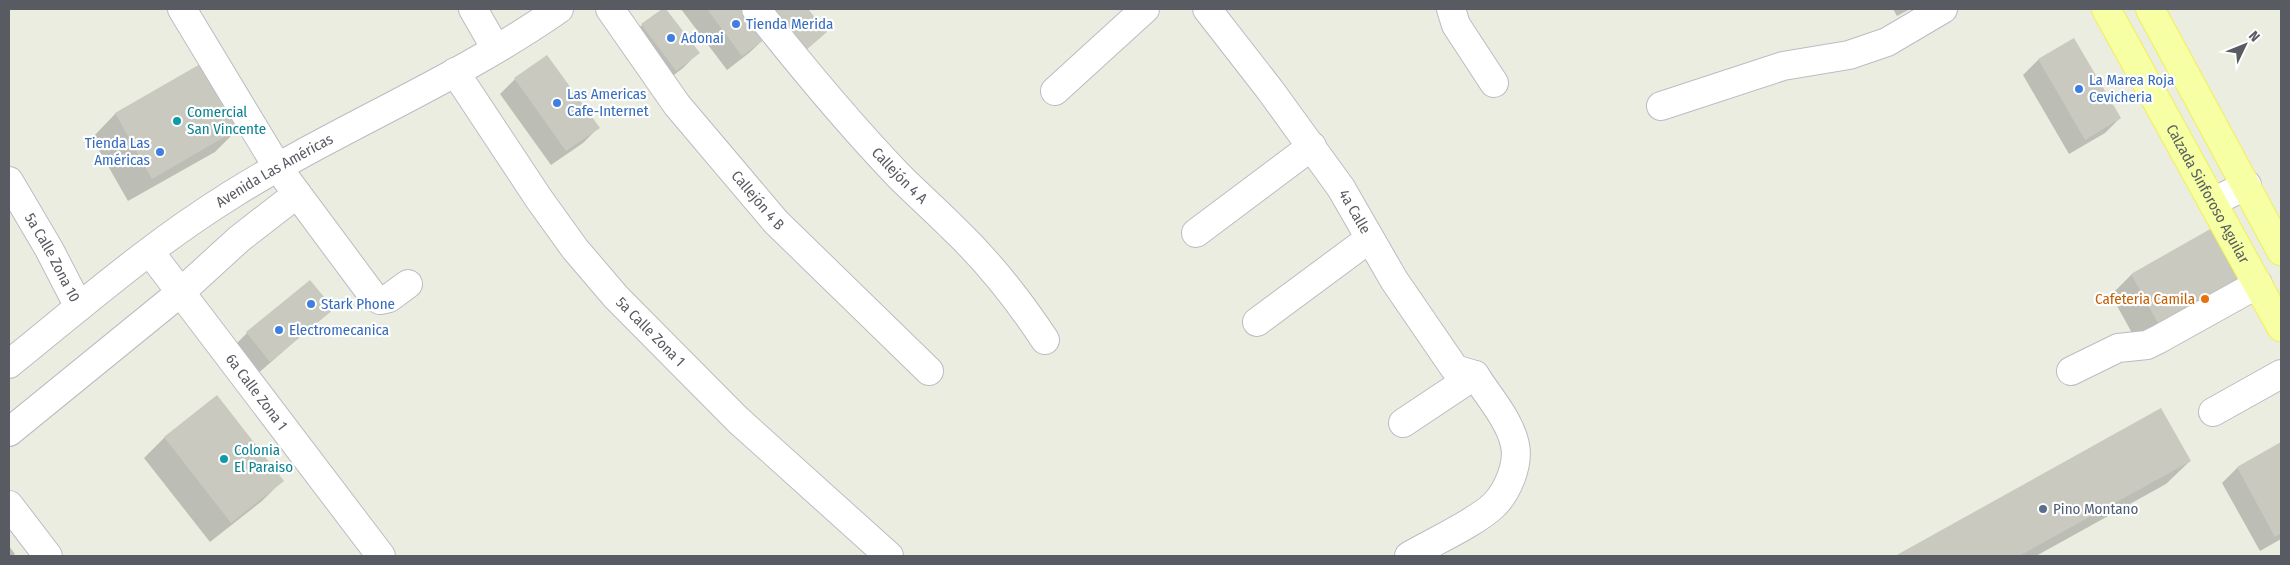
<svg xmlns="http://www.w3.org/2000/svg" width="2290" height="565" font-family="'Fira Sans Condensed',sans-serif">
  <rect width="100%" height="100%" fill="#ecede1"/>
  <path fill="#0003" d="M 665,9 L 698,53 L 683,68 L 661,85 L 627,40 L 642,25 Z
    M 681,9 L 806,9 L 826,32 L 790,64 L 764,39 L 749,53 L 727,70 Z
    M 1893,9 L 1910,9 L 1897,16 Z
    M 2074,40 L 2120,118 L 2105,133 L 2069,154 L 2023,75 L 2038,60 Z
    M 547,56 L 598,128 L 583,143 L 551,165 L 500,94 L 515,79 Z
    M 202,65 L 239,128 L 215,152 L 128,201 L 92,138 L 115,114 Z
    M 2212,230 L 2223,305 L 2142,351 L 2111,295 L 2131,275 Z
    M 247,333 L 302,335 L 255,376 L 232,348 Z
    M 216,397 L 282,481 L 262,501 L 210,542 L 144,458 L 164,438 Z
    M 2161,410 L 2190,461 L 2166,484 L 2036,556 L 1898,556 Z
    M 2281,444 L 2281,539 L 2260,551 L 2222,483 L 2237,468 Z
    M 9,546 L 15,554 L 12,556 L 9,556 Z"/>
  <path fill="#c9c9c0" d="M 662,9 L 666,9 L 700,53 L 676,71 L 641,24 Z
    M 707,9 L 743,9 L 765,39 L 742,56 Z
    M 771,9 L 808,9 L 827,32 L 806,50 Z
    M 2074,38 L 2121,118 L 2085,140 L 2038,59 Z
    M 547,55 L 600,128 L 566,151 L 514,78 Z
    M 202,63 L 240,128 L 152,179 L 115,113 Z
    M 2212,228 L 2244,285 L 2163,332 L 2131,274 Z
    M 310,280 L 334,309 L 270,362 L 246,332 Z
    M 217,395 L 284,481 L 231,523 L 164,437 Z
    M 2161,408 L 2191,461 L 2019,556 L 1895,556 Z
    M 2281,442 L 2281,533 L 2275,537 L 2237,467 Z"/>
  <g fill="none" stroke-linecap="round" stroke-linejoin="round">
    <g stroke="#bbbcc3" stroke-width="30">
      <g id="minor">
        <path d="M 182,9 L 278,168 L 373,296 L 380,300 L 389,298 L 408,284"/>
        <path d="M 473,9 L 496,49"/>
        <path id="s1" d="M 610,9 L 677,105 L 776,222 L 929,371"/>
        <path id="s2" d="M 756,9 C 801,66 848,123 899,176 C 916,193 934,209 951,226 C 987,260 1018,299 1045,340"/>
        <path id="s3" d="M 1207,9 L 1270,90 L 1341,188 L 1394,280 L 1455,369 L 1475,375 C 1488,396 1510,420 1515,445 C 1519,464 1508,491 1494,505 C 1477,522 1431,543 1409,556"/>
        <path d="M 1451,9 L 1456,25 L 1494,83"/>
        <path id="s4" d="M 455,72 L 539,199 L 575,249 L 616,297 L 738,420 L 889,556"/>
        <path d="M 1055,91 L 1145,9"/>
        <path d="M 1661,106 L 1783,66 L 1849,55 L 1887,42 L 1943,9"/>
        <path id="s5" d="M 9,181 L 49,249 L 79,307"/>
        <path d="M 2213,202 L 2247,185"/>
        <path d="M 1196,233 L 1312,146"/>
        <path id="s6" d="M 150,252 L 381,556"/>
        <path d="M 1257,322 L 1369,239"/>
        <path id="s7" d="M 9,364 C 81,306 152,244 231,195 C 338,128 456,81 559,9"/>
        <path d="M 2071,371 L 2118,348 L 2147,345 L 2159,339 L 2258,284"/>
        <path d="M 2213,412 L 2281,374"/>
        <path d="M 1403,423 L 1475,375"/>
        <path d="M 9,432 L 181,292 L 239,239 L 297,194"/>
        <path d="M 9,505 L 48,556"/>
      </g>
    </g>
    <g stroke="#f2ef54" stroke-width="30">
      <g id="major">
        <path id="s8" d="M 2106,9 L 2281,327"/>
        <path d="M 2150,9 L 2281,251"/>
      </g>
    </g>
    <use href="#minor" stroke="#fff" stroke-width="28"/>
    <use href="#major" stroke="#f6ffa3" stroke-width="28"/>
  </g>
  <g fill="#3f7fe0" stroke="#fff" stroke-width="2">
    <circle cx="736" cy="24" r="5"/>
    <circle cx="671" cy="38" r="5"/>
    <circle cx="2079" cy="89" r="5"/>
    <circle cx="557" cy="103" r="5"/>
    <circle cx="160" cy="152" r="5"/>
    <circle cx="311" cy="304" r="5"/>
    <circle cx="279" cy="330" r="5"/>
  </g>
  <g fill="#0f9aa8" stroke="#fff" stroke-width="2">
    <circle cx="177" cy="121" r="5"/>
    <circle cx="224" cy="459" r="5"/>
  </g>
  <circle fill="#e8710a" stroke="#fff" stroke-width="2" cx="2205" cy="299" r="5"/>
  <circle fill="#5c6f8a" stroke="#fff" stroke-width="2" cx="2043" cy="509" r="5"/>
  <g text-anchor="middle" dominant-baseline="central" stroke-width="4.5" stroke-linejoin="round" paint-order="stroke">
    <g font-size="15" fill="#366cbe" stroke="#fff" text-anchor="start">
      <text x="746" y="24">Tienda Merida</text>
      <text x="681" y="38">Adonai</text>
      <text x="2089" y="80">La Marea Roja<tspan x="2089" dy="17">Cevicheria</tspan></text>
      <text x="567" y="94">Las Americas<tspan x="567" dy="17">Cafe-Internet</tspan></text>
      <text x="150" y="143" text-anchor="end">Tienda Las<tspan x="150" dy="17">Américas</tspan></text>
      <text x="321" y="304">Stark Phone</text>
      <text x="289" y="330">Electromecanica</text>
    </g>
    <g font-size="15" fill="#0d838f" stroke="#fff" text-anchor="start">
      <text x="187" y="112">Comercial<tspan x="187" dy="17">San Vincente</tspan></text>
      <text x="234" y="450">Colonia<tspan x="234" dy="17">El Paraiso</tspan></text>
    </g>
    <g font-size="15" fill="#595b62" stroke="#fff">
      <text stroke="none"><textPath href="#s7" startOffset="329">Avenida Las Américas</textPath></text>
      <text stroke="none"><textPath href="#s2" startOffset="220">Callejón 4 A</textPath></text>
      <text stroke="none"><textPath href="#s8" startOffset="211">Calzada Sinforoso Aguilar</textPath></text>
      <text stroke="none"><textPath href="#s1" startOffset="242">Callejón 4 B</textPath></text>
      <text stroke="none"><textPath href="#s3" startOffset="251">4a Calle</textPath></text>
      <text stroke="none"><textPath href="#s5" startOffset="88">5a Calle Zona 10</textPath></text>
      <text stroke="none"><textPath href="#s4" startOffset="326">5a Calle Zona 1</textPath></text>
      <text stroke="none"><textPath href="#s6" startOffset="176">6a Calle Zona 1</textPath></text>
    </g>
    <g font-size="15" fill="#c56008" stroke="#fff" text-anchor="end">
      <text x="2195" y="299">Cafeteria Camila</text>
    </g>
    <g font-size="15" fill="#4e5e75" stroke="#fff" text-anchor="start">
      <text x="2053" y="509">Pino Montano</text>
    </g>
  </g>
  <rect width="2290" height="565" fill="none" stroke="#595b62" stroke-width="20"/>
  <g transform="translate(2245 45) rotate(47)" stroke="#ffffff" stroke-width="4" paint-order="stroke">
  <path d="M0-4L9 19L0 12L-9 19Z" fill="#595b62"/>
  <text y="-8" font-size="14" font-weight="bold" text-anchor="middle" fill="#595b62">N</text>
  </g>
</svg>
